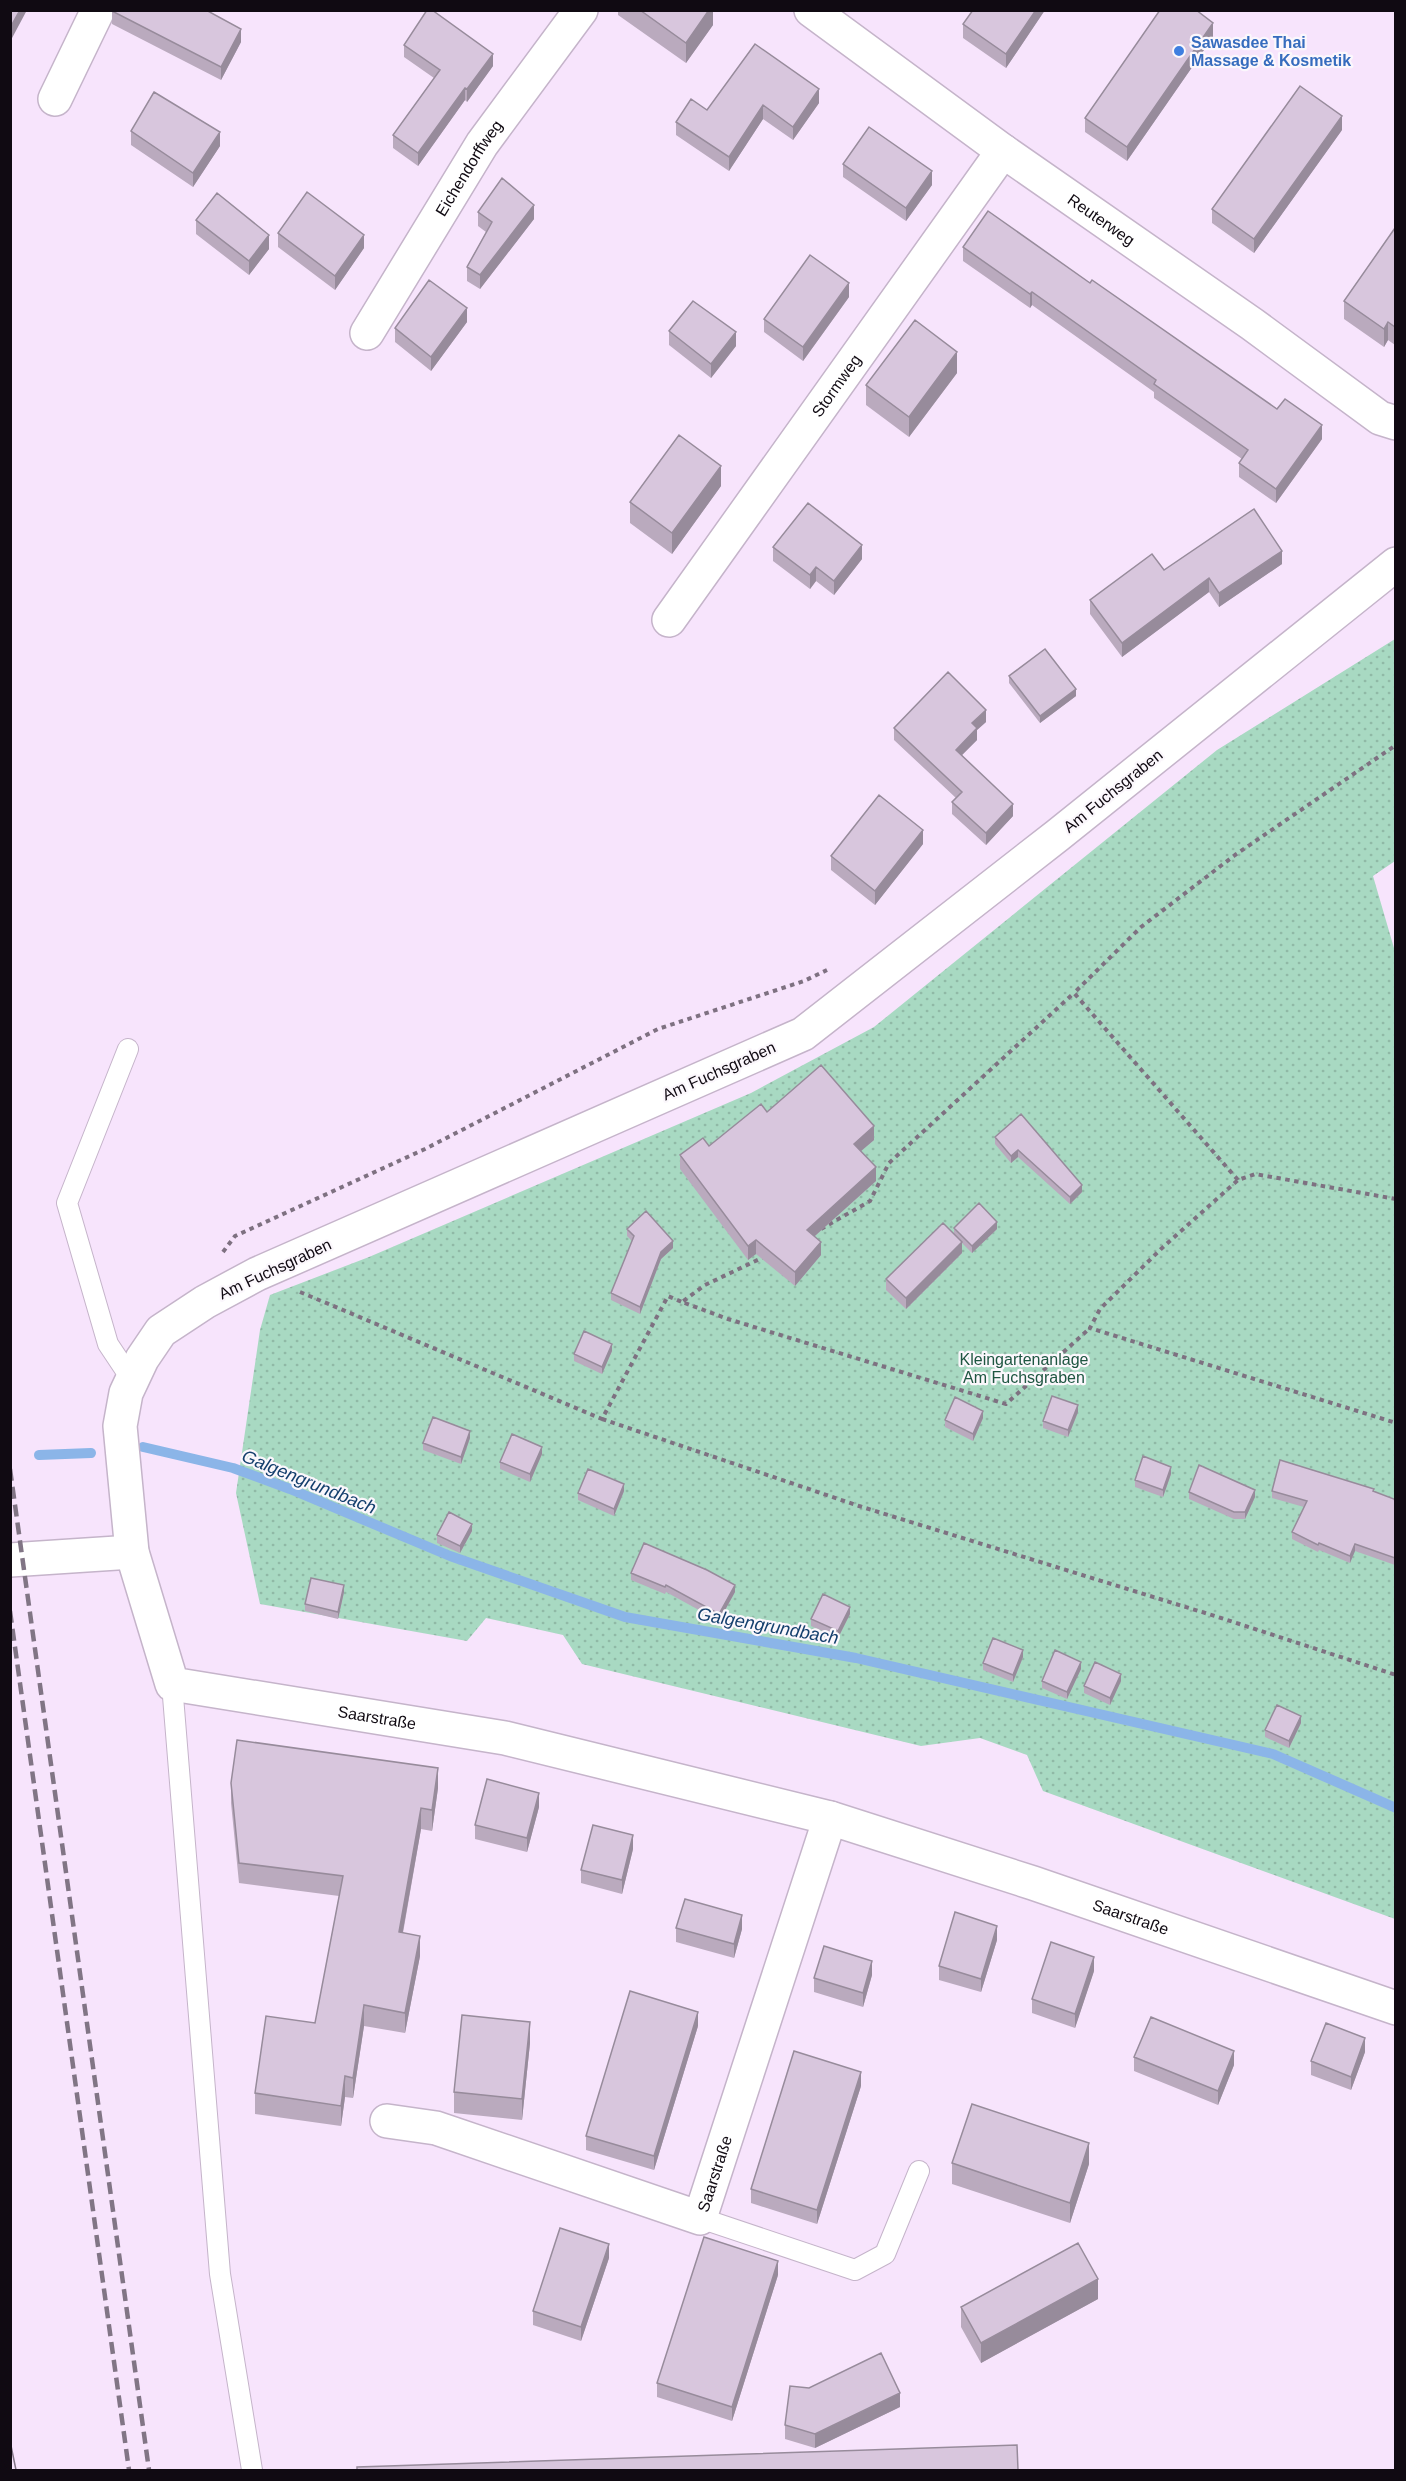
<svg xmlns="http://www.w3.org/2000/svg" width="1406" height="2481" font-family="Helvetica,sans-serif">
  <defs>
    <pattern id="garden-dots" width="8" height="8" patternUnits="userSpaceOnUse" patternTransform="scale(1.5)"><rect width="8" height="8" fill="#a8d9c2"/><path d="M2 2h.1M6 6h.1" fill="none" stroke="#90b9a6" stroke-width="1.8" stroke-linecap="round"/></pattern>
  </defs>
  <rect width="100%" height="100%" fill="#f7e4fc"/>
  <path fill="url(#garden-dots)" d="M 1395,639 L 1395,861 L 1373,876 L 1396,955 L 1395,1919 L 1043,1791 L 1027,1755 L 980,1738 L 921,1746 L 582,1664 L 563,1635 L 486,1618 L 467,1641 L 260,1604 L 236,1493 L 260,1330 L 270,1295 L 369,1257 L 751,1093 L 874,1027 L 1217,750 Z"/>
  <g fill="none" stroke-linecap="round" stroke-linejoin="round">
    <path stroke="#8bb5e8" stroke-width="10" d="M 143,1447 L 233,1468 L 290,1489 L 450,1556 L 625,1617 L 856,1658 L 1273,1754 L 1396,1808
      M 39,1455 L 91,1453"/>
    <g stroke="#c5b4ca" stroke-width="22">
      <path id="lane" d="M 128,1049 L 67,1203 L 108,1344 L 132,1380
        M 172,1684 L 220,2274 L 252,2470
        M 700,2218 L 855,2270 L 885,2254 L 919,2171"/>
    </g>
    <g stroke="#c5b4ca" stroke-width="36">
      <g id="street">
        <path id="s1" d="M 811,10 L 1003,151 L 1252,324 L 1380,418 L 1396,423"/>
        <path d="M 55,99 L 98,10"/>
        <path id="s2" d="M 367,333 L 482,144 L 581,10"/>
        <path id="s3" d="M 1396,564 L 1058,835 L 803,1034 L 257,1274 L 205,1302 L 161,1331 L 142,1359 L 126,1393 L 120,1426 L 132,1552 L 172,1684 L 505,1738 L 830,1818 L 1033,1883 L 1396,2008"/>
        <path id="s4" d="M 669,620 L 1003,151"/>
        <path d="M 10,1560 L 132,1552"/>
        <path id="s5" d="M 387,2121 L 436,2128 L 700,2218 L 830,1818"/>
      </g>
    </g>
    <path stroke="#7e7181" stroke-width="4" stroke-dasharray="4.5 4.5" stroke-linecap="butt" d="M 1238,1180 L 1074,993 L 1141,927 L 1235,855 L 1396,745
      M 1396,1199 L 1255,1174 L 1238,1180 L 1161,1249 L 1100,1309 L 1090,1328 L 1396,1423
      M 821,1229 L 870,1201 L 889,1163 L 1074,993
      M 223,1252 L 235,1236 L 425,1149 L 658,1029 L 804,981 L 827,970
      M 766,1256 L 705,1285 L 682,1302 L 728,1319 L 1006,1404 L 1090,1328
      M 300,1292 L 602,1419 L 668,1296 L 682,1302
      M 602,1419 L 859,1506 L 1218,1617 L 1396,1675"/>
    <use href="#lane" stroke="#fff" stroke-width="20"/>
    <use href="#street" stroke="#fff" stroke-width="33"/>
    <path stroke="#817585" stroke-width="1.5" d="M 10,2441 L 16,2470"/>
    <path stroke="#817585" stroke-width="4.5" stroke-dasharray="12 6" stroke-linecap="butt" d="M 10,1469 L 149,2470
      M 10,1611 L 129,2470"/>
  </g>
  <path fill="#baaabe" d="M 112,10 L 241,42 L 221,80 L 112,24 Z
    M 618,10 L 713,10 L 713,25 L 686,63 L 618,15 Z
    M 1045,10 L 1006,68 L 963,38 L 963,24 Z
    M 1213,37 L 1127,161 L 1085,132 L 1085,118 Z
    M 755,44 L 819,103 L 793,140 L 763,119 L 729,171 L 676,135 L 676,122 L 707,110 Z
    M 404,45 L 493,66 L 467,102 L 465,100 L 418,166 L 393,148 L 393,135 L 434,78 L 404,57 Z
    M 1342,130 L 1254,253 L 1212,223 L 1212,209 Z
    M 131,131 L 220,146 L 193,187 L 131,145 Z
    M 843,164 L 932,185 L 906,221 L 843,177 Z
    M 478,212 L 534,219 L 480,289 L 467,281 L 467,267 L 486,232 L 478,226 Z
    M 196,220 L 269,249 L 249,275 L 196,234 Z
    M 1395,228 L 1395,345 L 1388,340 L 1384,347 L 1344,319 L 1344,301 Z
    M 278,233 L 364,248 L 335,290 L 278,247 Z
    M 963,247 L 1090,283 L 1322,439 L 1276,503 L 1239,477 L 1239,463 L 1242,459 L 1154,398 L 1154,392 L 1032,305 L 1030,308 L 963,261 Z
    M 849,297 L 803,361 L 764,332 L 764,319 Z
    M 467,322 L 431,371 L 395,342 L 395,328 Z
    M 669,331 L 736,346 L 711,378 L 669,345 Z
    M 957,373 L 909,437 L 866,405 L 866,385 Z
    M 721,486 L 672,554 L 630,523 L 630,502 Z
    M 773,547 L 862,559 L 834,595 L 816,581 L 810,589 L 773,561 Z
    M 1282,564 L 1219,607 L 1209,592 L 1122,657 L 1090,614 L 1090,600 L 1164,570 Z
    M 1009,676 L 1076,696 L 1040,723 L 1009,683 Z
    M 986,722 L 977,730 L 977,740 L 962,755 L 1013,816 L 986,845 L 952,814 L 952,802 L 956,798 L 894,740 L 894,728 Z
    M 923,844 L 875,905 L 831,870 L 831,856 Z
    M 767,1112 L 874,1140 L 861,1151 L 876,1181 L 815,1236 L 821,1255 L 795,1286 L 756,1254 L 748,1260 L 680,1169 L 680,1155 L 709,1146 Z
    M 1021,1114 L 1082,1192 L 1070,1204 L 1018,1157 L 1011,1163 L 995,1144 L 995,1137 Z
    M 954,1228 L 997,1229 L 972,1253 L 962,1243 L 962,1253 L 906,1309 L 886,1290 L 886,1279 L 954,1234 Z
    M 627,1229 L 673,1248 L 661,1259 L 640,1314 L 611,1300 L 611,1293 L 632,1241 L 627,1236 Z
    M 612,1351 L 602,1374 L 574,1361 L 574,1354 Z
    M 1078,1412 L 1068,1437 L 1043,1428 L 1043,1421 Z
    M 983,1418 L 973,1441 L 945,1427 L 945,1420 Z
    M 470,1438 L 461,1464 L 423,1450 L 423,1443 Z
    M 542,1454 L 530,1482 L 500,1469 L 500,1462 Z
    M 1171,1474 L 1163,1497 L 1135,1487 L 1135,1480 Z
    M 624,1491 L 614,1516 L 578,1500 L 578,1493 Z
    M 1272,1491 L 1374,1492 L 1395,1501 L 1395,1565 L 1355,1551 L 1350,1563 L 1319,1550 L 1318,1552 L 1292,1539 L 1292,1532 L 1304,1507 L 1272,1498 Z
    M 1189,1492 L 1255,1497 L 1245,1519 L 1234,1519 L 1189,1499 Z
    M 472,1531 L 460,1553 L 437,1543 L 437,1535 Z
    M 631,1573 L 735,1592 L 719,1621 L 666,1592 L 665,1594 L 631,1580 Z
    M 344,1592 L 338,1619 L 305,1611 L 305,1604 Z
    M 850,1614 L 838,1638 L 811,1626 L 811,1619 Z
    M 1023,1657 L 1013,1682 L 983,1670 L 983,1663 Z
    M 1081,1669 L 1067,1699 L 1042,1688 L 1042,1681 Z
    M 1121,1681 L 1110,1705 L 1084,1693 L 1084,1686 Z
    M 1301,1723 L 1289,1748 L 1265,1737 L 1265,1730 Z
    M 231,1783 L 438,1788 L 432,1831 L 421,1829 L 403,1933 L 420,1956 L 405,2033 L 364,2026 L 353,2098 L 345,2097 L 341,2126 L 255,2114 L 255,2093 L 315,2023 L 339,1896 L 239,1883 L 231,1803 Z
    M 539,1807 L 527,1852 L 475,1839 L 475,1825 Z
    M 633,1849 L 622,1894 L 581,1883 L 581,1870 Z
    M 676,1928 L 742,1929 L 734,1958 L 676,1942 Z
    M 997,1940 L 981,1992 L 939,1980 L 939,1966 Z
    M 1094,1971 L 1075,2028 L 1032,2013 L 1032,1999 Z
    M 872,1975 L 863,2007 L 814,1992 L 814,1978 Z
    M 698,2026 L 654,2170 L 586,2150 L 586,2136 Z
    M 530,2043 L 522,2120 L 454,2113 L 454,2092 Z
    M 1365,2052 L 1351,2090 L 1311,2075 L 1311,2061 Z
    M 1134,2057 L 1234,2065 L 1218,2105 L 1134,2071 Z
    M 861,2086 L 817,2224 L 751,2203 L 751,2189 Z
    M 952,2163 L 1089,2164 L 1070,2223 L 952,2184 Z
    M 609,2258 L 581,2341 L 533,2325 L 533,2311 Z
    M 778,2275 L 732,2421 L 657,2397 L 657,2383 Z
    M 1098,2299 L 981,2363 L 961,2327 L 961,2307 Z
    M 900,2407 L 815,2448 L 785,2439 L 785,2425 Z"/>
  <path fill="#978b9b" d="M 20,10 L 27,10 L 11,40 L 11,26 Z
    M 709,10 L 713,10 L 713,25 L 686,63 L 686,43 Z
    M 1036,10 L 1045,10 L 1006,68 L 1006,54 Z
    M 1213,23 L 1213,37 L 1127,161 L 1127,147 Z
    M 241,29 L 241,42 L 221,80 L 221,67 Z
    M 493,54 L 493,66 L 467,102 L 467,89 Z
    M 465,88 L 465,100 L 418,166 L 418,153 Z
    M 819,89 L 819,103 L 793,140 L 793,127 Z
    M 763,105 L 763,119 L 729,171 L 729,157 Z
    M 1342,116 L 1342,130 L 1254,253 L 1254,239 Z
    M 220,132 L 220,146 L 193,187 L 193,173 Z
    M 932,171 L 932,185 L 906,221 L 906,208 Z
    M 534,205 L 534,219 L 480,289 L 480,275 Z
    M 269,235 L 269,249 L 249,275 L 249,261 Z
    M 364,235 L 364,248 L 335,290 L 335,276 Z
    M 849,283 L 849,297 L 803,361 L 803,347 Z
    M 1032,292 L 1032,305 L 1030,308 L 1030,294 Z
    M 467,308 L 467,322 L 431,371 L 431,357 Z
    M 1388,322 L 1388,340 L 1384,347 L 1384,329 Z
    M 736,332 L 736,346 L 711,378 L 711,364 Z
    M 957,352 L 957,373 L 909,437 L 909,417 Z
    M 1322,425 L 1322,439 L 1276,503 L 1276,489 Z
    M 721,466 L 721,486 L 672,554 L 672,533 Z
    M 862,545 L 862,559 L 834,595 L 834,581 Z
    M 1282,551 L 1282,564 L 1219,607 L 1219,593 Z
    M 816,567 L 816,581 L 810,589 L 810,575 Z
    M 1209,578 L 1209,592 L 1122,657 L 1122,643 Z
    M 1076,689 L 1076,696 L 1040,723 L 1040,716 Z
    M 986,710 L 986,722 L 977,730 L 977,740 L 956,761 L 956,750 L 972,723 Z
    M 1013,804 L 1013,816 L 986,845 L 986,833 Z
    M 923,830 L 923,844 L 875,905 L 875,891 Z
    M 874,1126 L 874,1140 L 854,1157 L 854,1144 Z
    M 1018,1150 L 1018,1157 L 1011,1163 L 1011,1156 Z
    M 876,1167 L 876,1181 L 807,1243 L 807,1230 Z
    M 1082,1185 L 1082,1192 L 1070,1204 L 1070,1197 Z
    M 997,1222 L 997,1229 L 972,1253 L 972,1246 Z
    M 756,1240 L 756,1254 L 748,1260 L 748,1246 Z
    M 673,1241 L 673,1248 L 661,1259 L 640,1314 L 640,1307 L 661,1252 Z
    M 821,1242 L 821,1255 L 795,1286 L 795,1272 Z
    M 962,1242 L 962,1253 L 906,1309 L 906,1298 Z
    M 612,1344 L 612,1351 L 602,1374 L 602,1367 Z
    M 1078,1405 L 1078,1412 L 1068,1437 L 1068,1430 Z
    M 983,1411 L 983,1418 L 973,1441 L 973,1434 Z
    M 470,1431 L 470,1438 L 461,1464 L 461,1457 Z
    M 542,1447 L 542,1454 L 530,1482 L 530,1474 Z
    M 1171,1467 L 1171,1474 L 1163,1497 L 1163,1490 Z
    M 624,1484 L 624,1491 L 614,1516 L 614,1509 Z
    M 1255,1490 L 1255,1497 L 1245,1519 L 1245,1512 Z
    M 472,1524 L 472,1531 L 460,1553 L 460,1546 Z
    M 1355,1544 L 1355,1551 L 1350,1563 L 1350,1556 Z
    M 344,1585 L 344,1592 L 338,1619 L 338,1612 Z
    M 735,1585 L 735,1592 L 719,1621 L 719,1614 Z
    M 850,1607 L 850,1614 L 838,1638 L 838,1631 Z
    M 1023,1650 L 1023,1657 L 1013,1682 L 1013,1675 Z
    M 1081,1662 L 1081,1669 L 1067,1699 L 1067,1692 Z
    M 1121,1674 L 1121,1681 L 1110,1705 L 1110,1698 Z
    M 1301,1716 L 1301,1723 L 1289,1748 L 1289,1741 Z
    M 438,1768 L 438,1788 L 432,1831 L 432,1810 Z
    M 539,1793 L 539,1807 L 527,1852 L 527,1838 Z
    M 421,1808 L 421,1829 L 399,1953 L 399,1932 Z
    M 633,1835 L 633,1849 L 622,1894 L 622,1880 Z
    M 742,1915 L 742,1929 L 734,1958 L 734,1944 Z
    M 997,1926 L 997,1940 L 981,1992 L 981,1979 Z
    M 420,1936 L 420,1956 L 405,2033 L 405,2013 Z
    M 1094,1957 L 1094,1971 L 1075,2028 L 1075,2014 Z
    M 872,1961 L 872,1975 L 863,2007 L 863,1993 Z
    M 364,2005 L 364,2026 L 353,2098 L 353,2078 Z
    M 698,2012 L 698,2026 L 654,2170 L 654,2156 Z
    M 530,2022 L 530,2043 L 522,2120 L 522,2099 Z
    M 1365,2038 L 1365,2052 L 1351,2090 L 1351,2077 Z
    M 1234,2051 L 1234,2065 L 1218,2105 L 1218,2091 Z
    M 861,2072 L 861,2086 L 817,2224 L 817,2210 Z
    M 345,2076 L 345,2097 L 341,2126 L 341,2106 Z
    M 1089,2143 L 1089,2164 L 1070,2223 L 1070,2203 Z
    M 609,2244 L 609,2258 L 581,2341 L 581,2327 Z
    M 778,2261 L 778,2275 L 732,2421 L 732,2407 Z
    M 1098,2279 L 1098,2299 L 981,2363 L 981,2343 Z
    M 900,2393 L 900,2407 L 815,2448 L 815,2434 Z"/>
  <path fill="#d8c6dd" stroke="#978b9b" stroke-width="1.5" d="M 10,10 L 20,10 L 11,26 L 10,26 Z
    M 112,10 L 206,10 L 241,29 L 221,67 L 112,11 Z
    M 427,10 L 432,10 L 493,54 L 467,89 L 465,88 L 418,153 L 393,135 L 440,70 L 404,45 Z
    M 640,10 L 709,10 L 686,43 Z
    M 973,10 L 1036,10 L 1006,54 L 963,24 Z
    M 1160,10 L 1196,10 L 1213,23 L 1127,147 L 1085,118 Z
    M 755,44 L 819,89 L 793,127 L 763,105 L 729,157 L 676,122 L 691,99 L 707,110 Z
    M 1300,86 L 1342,116 L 1254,239 L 1212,209 Z
    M 154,92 L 220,132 L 193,173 L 131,131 Z
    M 869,127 L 932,171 L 906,208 L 843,164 Z
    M 502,178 L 534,205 L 480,275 L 467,267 L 492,222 L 478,212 Z
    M 307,192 L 364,235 L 335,276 L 278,233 Z
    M 217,193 L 269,235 L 249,261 L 196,220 Z
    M 988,211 L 1090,283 L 1092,280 L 1277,409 L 1285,399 L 1322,425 L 1276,489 L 1239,463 L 1248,450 L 1154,384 L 1156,380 L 1032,292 L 1030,294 L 963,247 Z
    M 1395,228 L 1395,327 L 1388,322 L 1384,329 L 1344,301 Z
    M 810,255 L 849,283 L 803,347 L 764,319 Z
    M 429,280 L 467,308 L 431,357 L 395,328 Z
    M 693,301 L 736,332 L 711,364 L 669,331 Z
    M 915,320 L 957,352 L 909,417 L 866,385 Z
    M 679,435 L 721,466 L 672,533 L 630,502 Z
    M 808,503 L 862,545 L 834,581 L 816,567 L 810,575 L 773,547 Z
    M 1254,509 L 1282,551 L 1219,593 L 1209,578 L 1122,643 L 1090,600 L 1152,554 L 1164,570 Z
    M 1045,649 L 1076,689 L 1040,716 L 1009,676 Z
    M 948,672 L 986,710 L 972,723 L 977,728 L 956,750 L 1013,804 L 986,833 L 952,802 L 962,792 L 894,728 Z
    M 879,795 L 923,830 L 875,891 L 831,856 Z
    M 821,1065 L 874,1126 L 854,1144 L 876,1167 L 807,1230 L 821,1242 L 795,1272 L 756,1240 L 748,1246 L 680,1155 L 703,1138 L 709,1146 L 761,1104 L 767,1112 Z
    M 1021,1114 L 1082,1185 L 1070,1197 L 1018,1150 L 1011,1156 L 995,1137 Z
    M 979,1203 L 997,1222 L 972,1246 L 954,1228 Z
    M 646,1211 L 673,1241 L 661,1252 L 640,1307 L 611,1293 L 634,1236 L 627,1229 Z
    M 943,1223 L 962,1242 L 906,1298 L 886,1279 Z
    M 584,1331 L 612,1344 L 602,1367 L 574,1354 Z
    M 1052,1396 L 1078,1405 L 1068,1430 L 1043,1421 Z
    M 955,1397 L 983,1411 L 973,1434 L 945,1420 Z
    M 433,1417 L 470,1431 L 461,1457 L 423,1443 Z
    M 512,1434 L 542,1447 L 530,1474 L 500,1462 Z
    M 1143,1456 L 1171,1467 L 1163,1490 L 1135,1480 Z
    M 1280,1460 L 1374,1489 L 1373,1491 L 1394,1499 L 1395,1501 L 1395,1558 L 1355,1544 L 1350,1556 L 1319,1543 L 1318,1545 L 1292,1532 L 1307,1501 L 1272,1491 Z
    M 1199,1465 L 1255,1490 L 1245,1512 L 1234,1512 L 1189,1492 Z
    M 588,1469 L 624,1484 L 614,1509 L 578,1493 Z
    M 449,1512 L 472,1524 L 460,1546 L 437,1535 Z
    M 644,1543 L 707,1570 L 735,1585 L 719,1614 L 666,1585 L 665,1587 L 631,1573 Z
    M 311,1578 L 344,1585 L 338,1612 L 305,1604 Z
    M 823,1594 L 850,1607 L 838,1631 L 811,1619 Z
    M 993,1638 L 1023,1650 L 1013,1675 L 983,1663 Z
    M 1055,1650 L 1081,1662 L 1067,1692 L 1042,1681 Z
    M 1095,1662 L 1121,1674 L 1110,1698 L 1084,1686 Z
    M 1277,1705 L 1301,1716 L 1289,1741 L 1265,1730 Z
    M 237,1740 L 438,1768 L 432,1810 L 421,1808 L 399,1932 L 420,1936 L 405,2013 L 364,2005 L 353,2078 L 345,2076 L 341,2106 L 255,2093 L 266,2016 L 315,2023 L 343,1876 L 239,1863 L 231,1783 Z
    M 487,1779 L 539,1793 L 527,1838 L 475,1825 Z
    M 593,1825 L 633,1835 L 622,1880 L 581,1870 Z
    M 685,1899 L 742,1915 L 734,1944 L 676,1928 Z
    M 955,1912 L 997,1926 L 981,1979 L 939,1966 Z
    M 1051,1942 L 1094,1957 L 1075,2014 L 1032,1999 Z
    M 824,1946 L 872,1961 L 863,1993 L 814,1978 Z
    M 630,1991 L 698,2012 L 654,2156 L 586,2136 Z
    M 462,2015 L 530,2022 L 522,2099 L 454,2092 Z
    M 1151,2017 L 1234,2051 L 1218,2091 L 1134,2057 Z
    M 1326,2023 L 1365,2038 L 1351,2077 L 1311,2061 Z
    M 794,2051 L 861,2072 L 817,2210 L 751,2189 Z
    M 972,2104 L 1089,2143 L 1070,2203 L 952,2163 Z
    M 560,2228 L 609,2244 L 581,2327 L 533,2311 Z
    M 704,2237 L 778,2261 L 732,2407 L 657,2383 Z
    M 1078,2243 L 1098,2279 L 981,2343 L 961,2307 Z
    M 881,2353 L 900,2393 L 815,2434 L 785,2425 L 790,2386 L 809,2388 Z
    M 1017,2445 L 1018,2470 L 357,2470 L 357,2467 Z"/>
  <circle fill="#3f7fe0" stroke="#fbf7fc" stroke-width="2" cx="1179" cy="51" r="6"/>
  <g text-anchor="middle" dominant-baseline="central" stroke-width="4.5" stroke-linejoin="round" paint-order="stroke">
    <g font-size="16" font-weight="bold" fill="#366cbe" stroke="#fbf7fc" text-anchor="start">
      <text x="1191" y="42">Sawasdee Thai<tspan x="1191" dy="18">Massage &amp; Kosmetik</tspan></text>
    </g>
    <g font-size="16" fill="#100a12" stroke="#fbf7fc">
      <text stroke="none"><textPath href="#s2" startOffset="194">Eichendorffweg</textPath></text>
      <text stroke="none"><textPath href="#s1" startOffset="358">Reuterweg</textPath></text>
      <text stroke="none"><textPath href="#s4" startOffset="288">Stormweg</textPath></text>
      <text transform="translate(1113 791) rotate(-39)">Am Fuchsgraben</text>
      <text transform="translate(719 1071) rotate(-24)">Am Fuchsgraben</text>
      <text transform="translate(275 1269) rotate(-25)">Am Fuchsgraben</text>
      <text stroke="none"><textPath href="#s3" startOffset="2042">Saarstraße</textPath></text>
      <text stroke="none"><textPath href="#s3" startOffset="2823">Saarstraße</textPath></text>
      <text stroke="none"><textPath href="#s5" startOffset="375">Saarstraße</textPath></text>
    </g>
    <g font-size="16" fill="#1e5641" stroke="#fbf7fc">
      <text x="1024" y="1359">Kleingartenanlage<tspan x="1024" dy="18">Am Fuchsgraben</tspan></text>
    </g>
    <g font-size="18" font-style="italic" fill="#143f6d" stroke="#fbf7fc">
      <text transform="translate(309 1482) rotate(22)">Galgengrundbach</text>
      <text transform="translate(768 1626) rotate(10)">Galgengrundbach</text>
    </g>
  </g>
  <rect width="1406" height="2481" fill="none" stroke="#100a12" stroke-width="24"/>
</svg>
